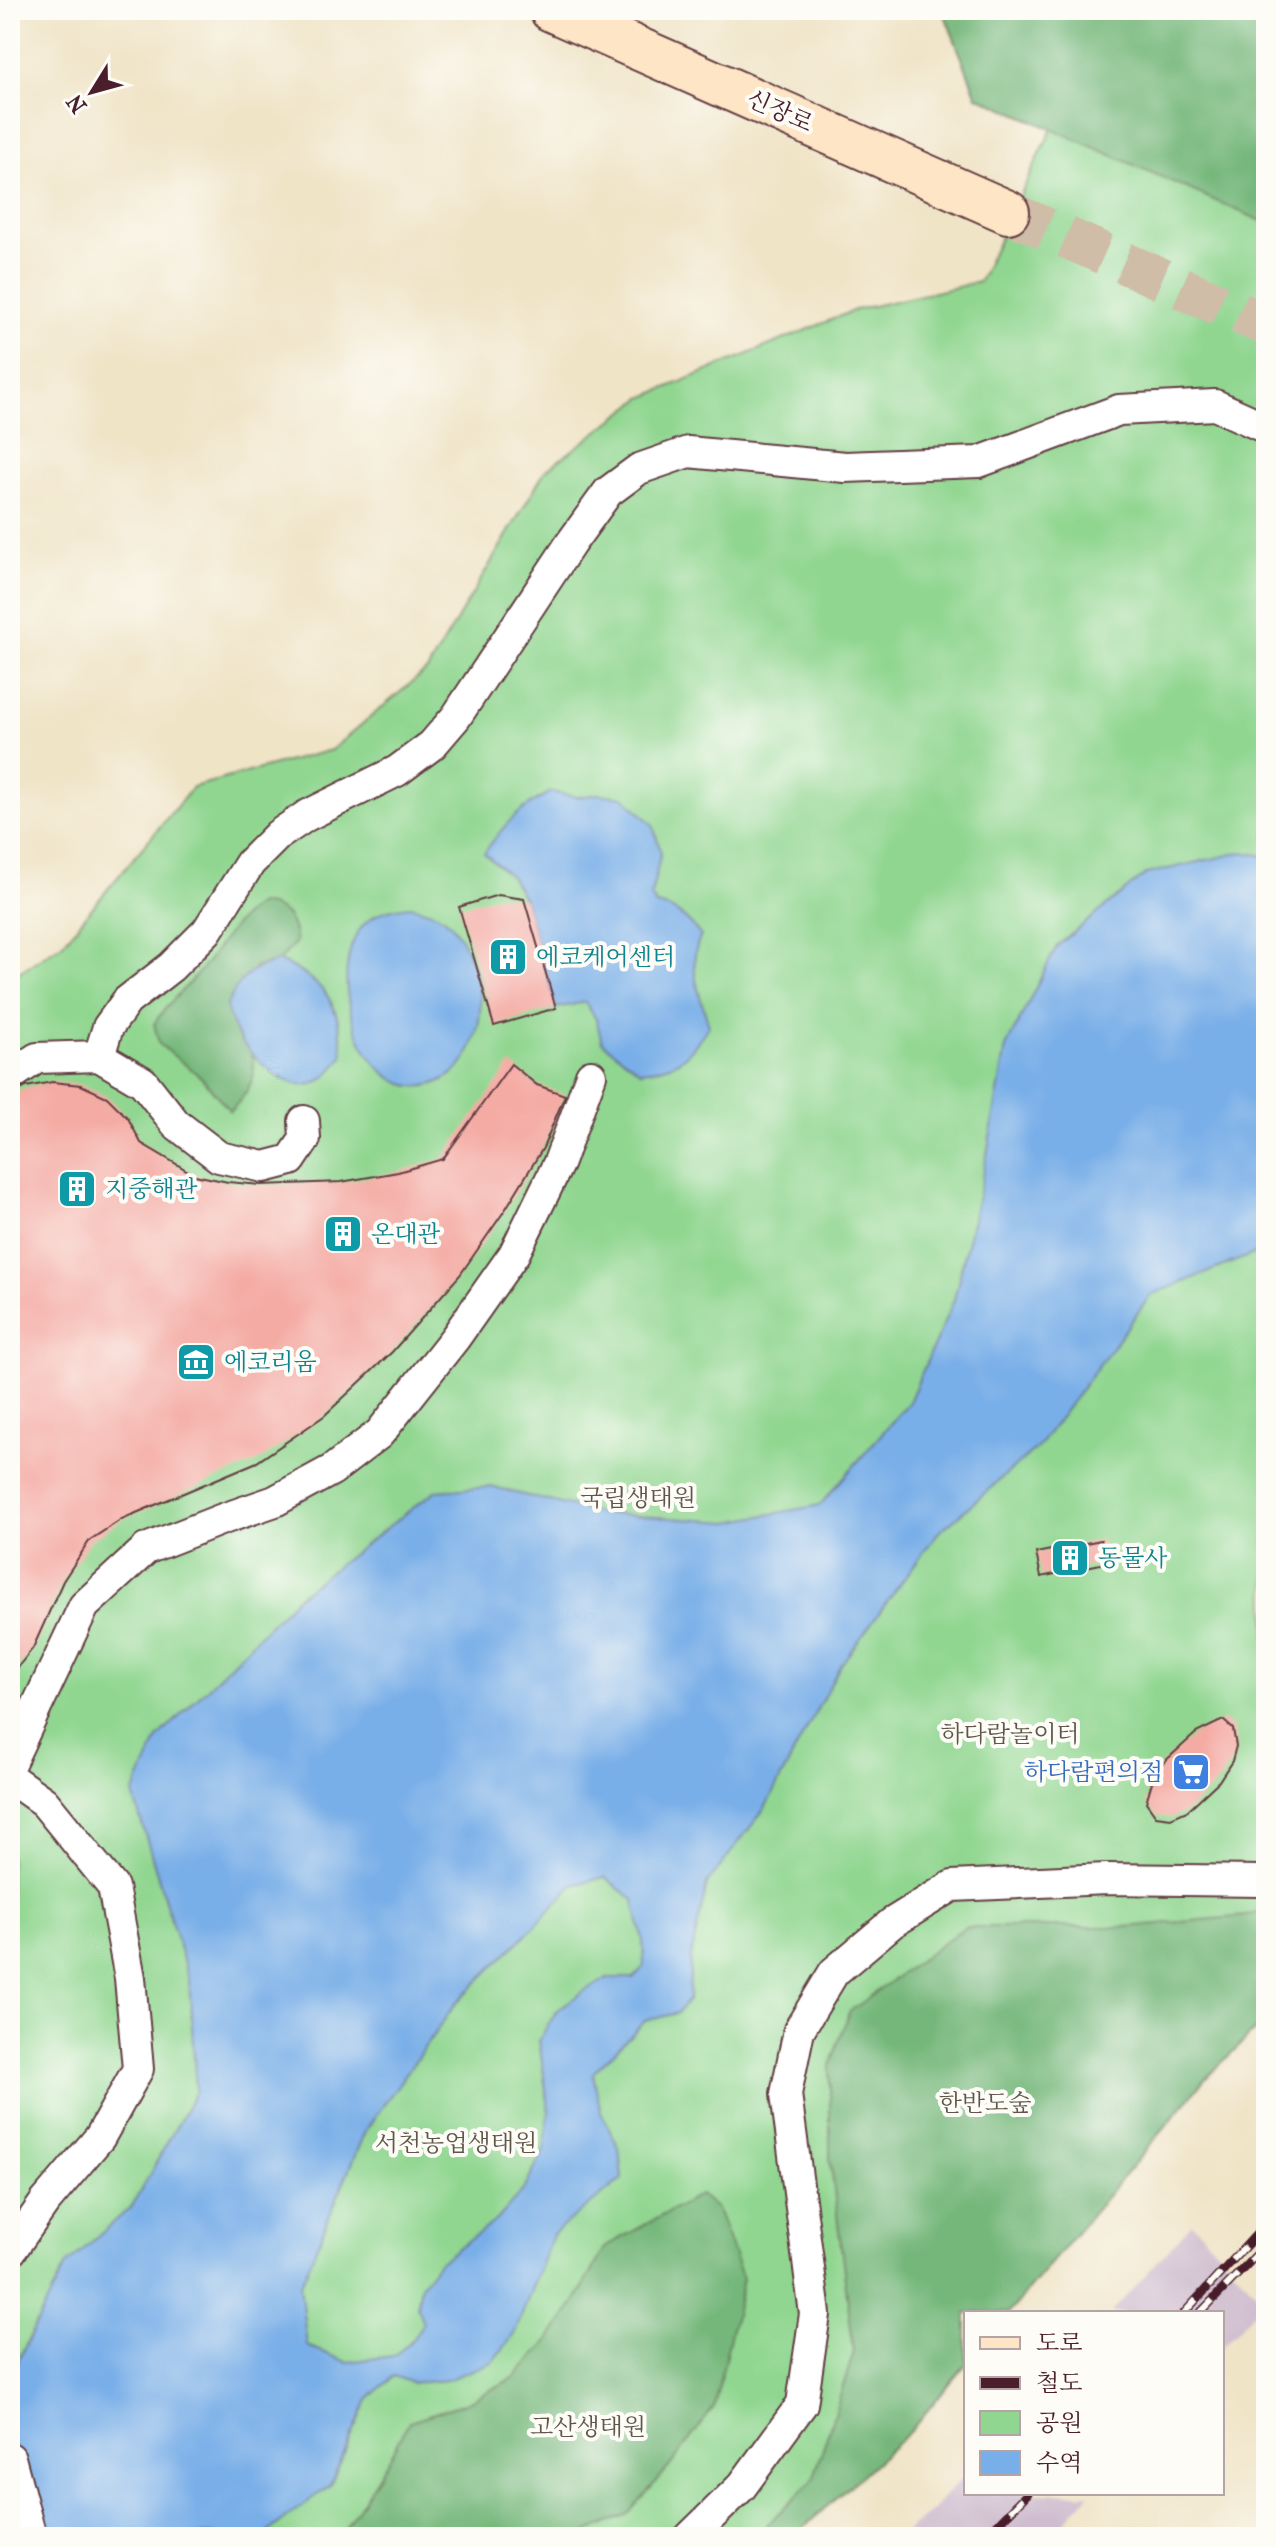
<svg xmlns="http://www.w3.org/2000/svg" width="1276" height="2547" font-family="'IM FELL French Canon','Noto Serif KR',serif">
  <rect width="100%" height="100%" fill="#fdfcf7"/>
  <filter id="ink" filterUnits="userSpaceOnUse"><feTurbulence type="fractalNoise" baseFrequency=".0125" numOctaves="2"/><feDisplacementMap in="SourceGraphic" scale="16" xChannelSelector="R" yChannelSelector="G"/><feConvolveMatrix kernelMatrix="1 2 1 2 8 2 1 2 1" color-interpolation-filters="sRGB"/></filter>
  <filter id="wash" filterUnits="userSpaceOnUse"><feTurbulence type="fractalNoise" baseFrequency=".006" numOctaves="4" result="noise"/><feDisplacementMap in="SourceGraphic" scale="32" xChannelSelector="R" yChannelSelector="G"/><feGaussianBlur stdDeviation="1.8" result="paint"/><feColorMatrix in="noise" values="0 0 0 0 0 0 0 0 0 0 0 0 0 0 0 0 0 1.4 0 .05"/><feComposite in="paint" operator="in"/></filter>
  <g filter="url(#wash)">
    <rect width="100%" height="100%" fill="#f0e4c7"/>
    <path fill="#cfbdcf" d="M 1192,2223 L 1264,2301 L 1222,2347 L 1222,2313 L 1111,2313 Z
      M 966,2473 L 966,2493 L 1090,2493 L 1051,2537 L 900,2537 L 932,2511 Z"/>
    <path fill="#90d690" stroke="#6d7a5e" stroke-width="2" d="M 943,10 L 1266,10 L 1266,2019 L 1205,2079 L 1009,2313 L 966,2313 L 966,2364 L 910,2431 L 793,2537 L 10,2537 L 10,978 L 62,944 L 193,787 L 331,750 L 428,669 L 545,471 L 642,398 L 855,310 L 979,282 L 1052,129 L 977,96 Z"/>
    <path fill="#74b77a" stroke="#5f6b52" stroke-width="2" d="M 943,10 L 1266,10 L 1266,223 L 977,96 Z
      M 259,904 C 284,907 293,917 296,942 L 279,961 L 255,967 L 235,1032 C 240,1038 248,1046 251,1053 C 260,1076 245,1097 230,1111 L 202,1078 L 159,1044 L 154,1024 C 167,1003 185,989 200,971 C 220,947 233,920 259,904 Z
      M 1266,1910 L 1266,2019 L 1205,2079 L 1009,2313 L 966,2313 L 966,2364 L 910,2431 L 793,2537 L 755,2537 L 813,2480 L 854,2352 L 830,2158 L 830,2066 L 849,2012 L 965,1927 L 1125,1927 L 1246,1916 Z
      M 700,2195 L 717,2209 L 743,2279 L 714,2407 L 670,2466 L 628,2514 L 577,2537 L 343,2537 L 342,2534 L 393,2452 L 409,2421 L 468,2402 L 515,2377 L 544,2346 L 574,2304 L 606,2246 Z"/>
    <path fill="#79afe8" stroke="#62678a" stroke-width="2" fill-rule="evenodd" d="M 551,792 L 578,797 L 598,794 L 624,797 L 653,825 L 661,852 L 651,896 L 656,905 C 676,908 689,920 701,936 C 686,964 700,996 709,1025 C 687,1058 680,1067 640,1071 L 602,1042 L 596,1019 L 585,1002 L 556,1008 L 524,899 L 510,876 L 484,853 C 505,823 519,809 551,792 Z
      M 1242,852 L 1266,856 L 1266,1249 L 1151,1295 L 1038,1447 L 937,1534 L 840,1666 L 765,1808 L 707,1884 L 691,1956 L 689,1999 L 677,2013 L 645,2021 L 593,2073 L 601,2113 L 619,2147 L 622,2179 L 552,2235 L 515,2333 L 494,2361 L 448,2380 L 413,2383 L 393,2376 L 368,2400 L 330,2485 L 265,2535 L 41,2537 L 10,2510 L 10,2376 L 66,2265 L 132,2206 L 196,2091 L 189,1980 L 133,1794 L 158,1738 L 299,1595 L 435,1491 L 491,1487 L 599,1513 L 729,1522 L 820,1505 L 909,1402 L 954,1300 L 984,1171 L 1006,1047 L 1057,946 L 1146,874 ZM 605,1877 L 634,1900 L 643,1941 L 644,1967 L 633,1978 L 608,1978 L 587,1989 L 558,2009 L 539,2040 L 549,2112 L 544,2150 L 525,2188 L 497,2220 L 438,2262 L 421,2285 L 417,2307 L 423,2323 L 410,2343 L 393,2356 L 347,2362 L 307,2346 L 300,2286 L 365,2131 L 457,2002 L 535,1926 L 573,1885 Z
      M 410,906 C 421,909 434,911 444,918 C 466,934 482,986 480,1012 C 479,1028 473,1045 466,1059 C 460,1070 450,1077 439,1082 C 364,1114 315,962 370,919 C 381,910 396,908 410,906 Z
      M 279,961 C 328,983 340,1004 343,1057 C 335,1066 326,1079 315,1083 C 288,1094 246,1053 235,1031 C 231,1024 229,1015 226,1007 C 239,978 249,969 279,961 Z"/>
    <g id="blocks">
      <path fill="#f4aba4" d="M 498,895 L 524,899 L 556,1008 L 494,1026 L 459,907 Z
        M 511,1064 L 537,1085 L 565,1095 L 543,1148 L 505,1210 L 460,1275 L 392,1352 L 324,1416 L 257,1462 L 122,1519 L 90,1540 L 63,1581 L 33,1648 L 10,1677 L 10,1095 L 26,1087 L 52,1082 L 81,1085 L 107,1097 L 128,1118 L 141,1143 L 195,1175 L 228,1182 L 261,1185 L 341,1182 L 398,1172 L 443,1159 Z
        M 1101,1540 L 1105,1563 L 1041,1577 L 1036,1553 Z
        M 1223,1720 L 1233,1729 L 1236,1746 L 1232,1761 L 1219,1781 L 1187,1811 L 1171,1818 L 1156,1816 L 1146,1802 L 1152,1782 L 1162,1764 L 1196,1733 Z"/>
    </g>
  </g>
  <g filter="url(#ink)">
    <use href="#blocks" fill-opacity="0" stroke="#633d42" stroke-width="2"/>
    <g fill="none" stroke-linecap="round" stroke-linejoin="round">
      <path stroke="#cfbda8" stroke-width="42" stroke-dasharray="42 21" stroke-linecap="butt" d="M 1008,212 L 1266,325"/>
      <g stroke="#633d42" stroke-width="34">
        <path id="street" d="M 99,1056 L 108,1027 L 127,1001 L 171,967 L 207,931 L 250,863 L 278,835 L 306,816 L 397,771 L 432,745 L 456,717 L 571,543 L 608,492 L 639,469 L 688,452 L 845,467 L 979,462 L 1119,410 L 1215,405 L 1266,428
          M 10,1076 L 37,1058 L 99,1056 L 143,1082 L 176,1124 L 219,1157 L 264,1167 L 291,1160 L 305,1139 L 304,1121
          M 10,1763 L 84,1606 L 146,1549 L 220,1520 L 275,1501 L 332,1470 L 379,1434 L 455,1338 L 514,1254 L 559,1162 L 591,1075
          M 10,1778 L 44,1802 L 113,1887 L 130,1978 L 138,2069 L 100,2137 L 45,2202 L 10,2252
          M 10,2458 L 31,2537
          M 690,2537 L 742,2486 L 802,2404 L 815,2314 L 786,2094 L 799,2030 L 834,1972 L 892,1923 L 952,1886 L 1107,1879 L 1260,1881 L 1266,1879"/>
      </g>
      <g stroke="#633d42" stroke-width="46">
        <path id="secondary" d="M 551,10 L 1008,212"/>
      </g>
      <use href="#street" stroke="#fff" stroke-width="30"/>
      <use href="#secondary" stroke="#fde5c5" stroke-width="42"/>
      <g stroke="#4a1f2b" stroke-width="9">
        <path id="rail" d="M 1184,2313 L 1266,2224
          M 1200,2313 L 1266,2245
          M 985,2537 L 1028,2493"/>
      </g>
      <use href="#rail" stroke="#fdfcf7" stroke-width="6" stroke-dasharray="18" stroke-linecap="butt"/>
    </g>
  </g>
  <defs>
    <g id="building-square" transform="scale(2)"><rect x="-9" y="-9" width="18" height="18" rx="4" fill="#0f9aa8" stroke="#fdfcf7"/><path d="M-4-6H4V6H1V3H-1V6H-4ZM-2.5-4.3h1.7v1.8h-1.7ZM.8-4.3h1.7v1.8H.8ZM-2.5-1h1.7V.8h-1.7ZM.8-1h1.7V.8H.8Z" fill="#fff"/></g>
    <g id="museum-square" transform="scale(2)"><rect x="-9" y="-9" width="18" height="18" rx="4" fill="#0f9aa8" stroke="#fdfcf7"/><path d="M0-6L6-3V-2H-6V-3ZM-5-1h2V3h-2ZM-1-1h2V3h-2ZM3-1h2V3H3ZM-6 4H6V6H-6Z" fill="#fff"/></g>
    <g id="supermarket-square" transform="scale(2)"><rect x="-9" y="-9" width="18" height="18" rx="4" fill="#3f7fe0" stroke="#fdfcf7"/><path d="M-6-5.5h2.5l.6 2H6L4.5 2H-2.5L-4.4-4H-6ZM-1.5 3.2a1.3 1.3 0 1 0 .1 0ZM3 3.2a1.3 1.3 0 1 0 .1 0Z" fill="#fff"/></g>
  </defs>
  <g fill-rule="evenodd">
    <use href="#building-square" x="508" y="957"/>
    <use href="#building-square" x="77" y="1189"/>
    <use href="#building-square" x="343" y="1234"/>
    <use href="#museum-square" x="196" y="1362"/>
    <use href="#building-square" x="1070" y="1558"/>
    <use href="#supermarket-square" x="1191" y="1772"/>
  </g>
  <g text-anchor="middle" dominant-baseline="central" stroke-width="8" stroke-linejoin="round" paint-order="stroke">
    <g font-size="24" fill="#4a1f2b" stroke="#fdfcf7">
      <text transform="translate(780 111) rotate(24)">신장로</text>
    </g>
    <g font-size="24" fill="#0d838f" stroke="#fdfcf7" text-anchor="start">
      <text x="536" y="957">에코케어센터</text>
      <text x="105" y="1189">지중해관</text>
      <text x="371" y="1234">온대관</text>
      <text x="224" y="1362">에코리움</text>
      <text x="1098" y="1558">동물사</text>
    </g>
    <g font-size="24" fill="#5f5649" stroke="#fdfcf7">
      <text x="638" y="1498">국립생태원</text>
      <text x="1010" y="1734">하다람놀이터</text>
      <text x="985" y="2103">한반도숲</text>
      <text x="456" y="2143">서천농업생태원</text>
      <text x="588" y="2427">고산생태원</text>
    </g>
    <g font-size="24" fill="#366cbe" stroke="#fdfcf7" text-anchor="end">
      <text x="1163" y="1772">하다람편의점</text>
    </g>
  </g>
  <rect width="1276" height="2547" fill="none" stroke="#fdfcf7" stroke-width="40"/>
  <rect x="964" y="2311" width="260" height="184" fill="#fdfcf7" stroke="#b5a4a5" stroke-width="2"/>
  <rect x="980" y="2337" width="40" height="12" fill="#fde5c5" stroke="#b5a4a5" stroke-width="2"/>
  <text x="1036" y="2351" font-size="24" fill="#4a1f2b">도로</text>
  <rect x="980" y="2377" width="40" height="12" fill="#4a1f2b" stroke="#b5a4a5" stroke-width="2"/>
  <text x="1036" y="2391" font-size="24" fill="#4a1f2b">철도</text>
  <rect x="980" y="2411" width="40" height="24" fill="#90d690" stroke="#b5a4a5" stroke-width="2"/>
  <text x="1036" y="2431" font-size="24" fill="#4a1f2b">공원</text>
  <rect x="980" y="2451" width="40" height="24" fill="#79afe8" stroke="#b5a4a5" stroke-width="2"/>
  <text x="1036" y="2471" font-size="24" fill="#4a1f2b">수역</text>
  <g transform="translate(92 92) rotate(233)" stroke="#fdfcf7" stroke-width="6" paint-order="stroke">
  <path d="M0-6L14 30L0 20L-14 30Z" fill="#4a1f2b"/>
  <text y="-12" font-size="22" font-weight="bold" text-anchor="middle" fill="#4a1f2b">N</text>
  </g>
</svg>
